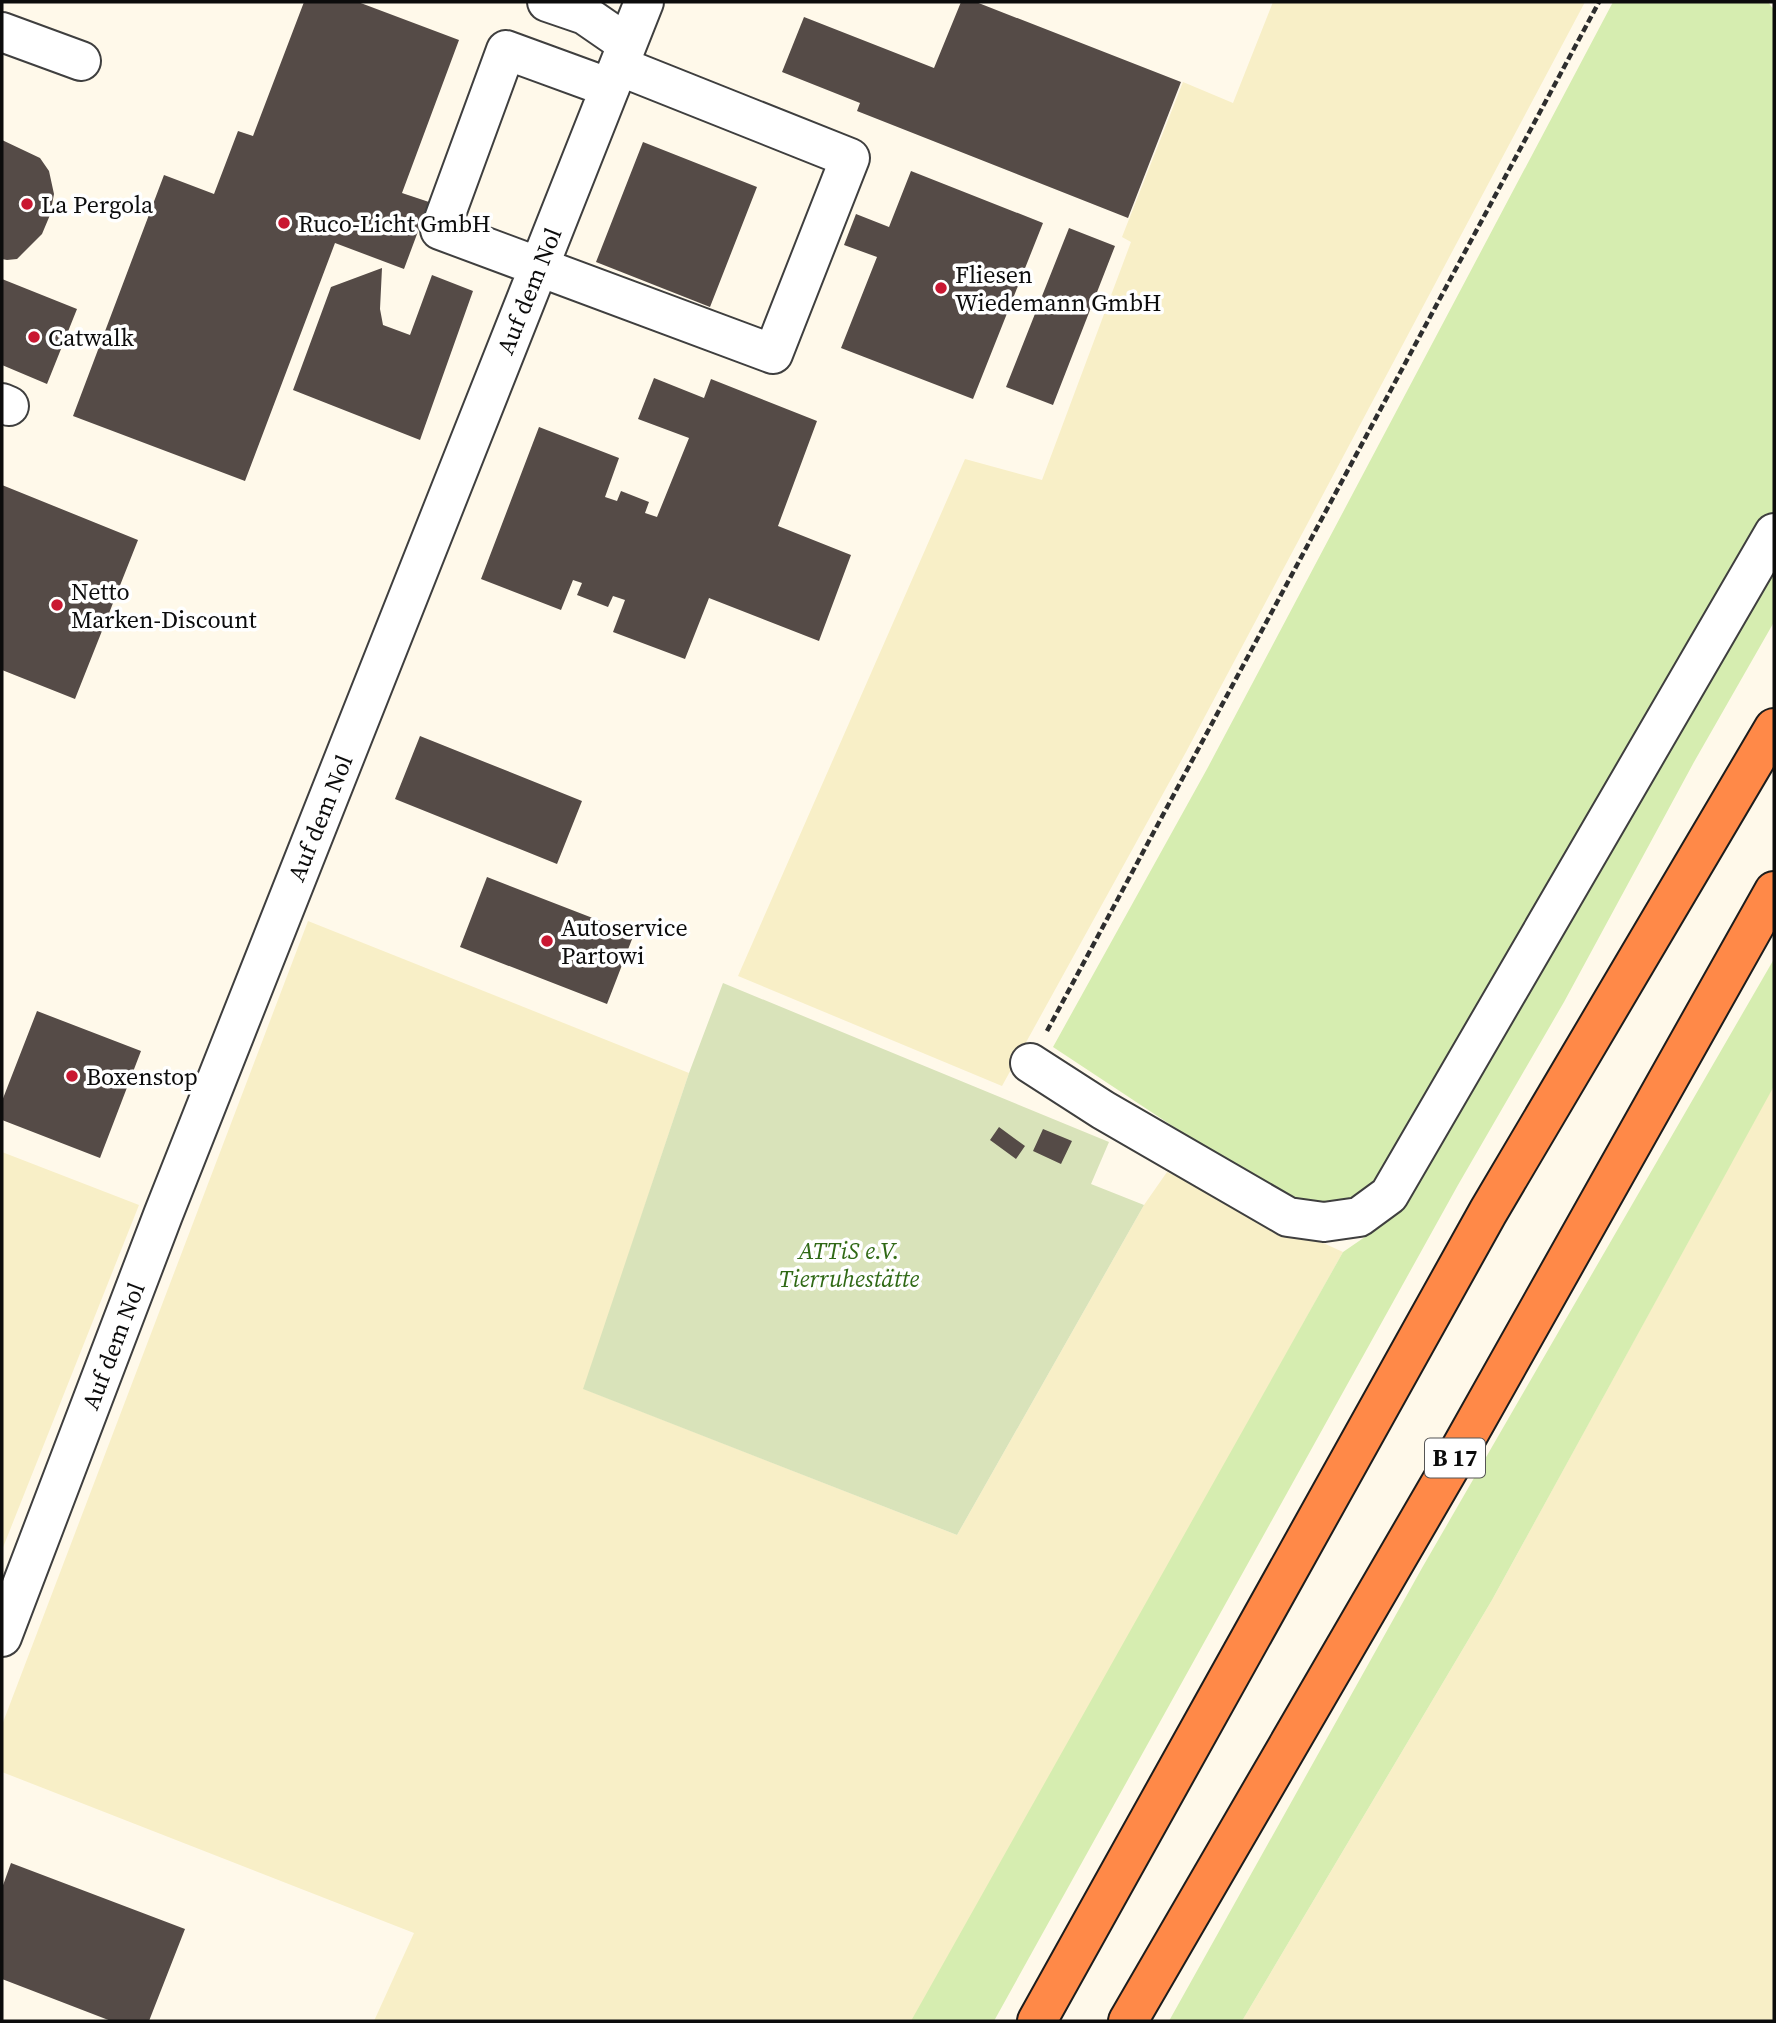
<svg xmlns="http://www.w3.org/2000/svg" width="1776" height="2023" font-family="'Source Serif 4',serif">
  <rect width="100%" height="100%" fill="#fff9ea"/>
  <path fill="#f8efc7" d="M 1273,2 L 1585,2 L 1186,752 L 1002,1086 L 738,976 L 965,459 L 1042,480 L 1131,242 L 1122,237 L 1183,82 L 1233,103 Z
    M 308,921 L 689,1073 L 584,1389 L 957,1535 L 1144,1205 L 1167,1172 L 1343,1252 L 915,2021 L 374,2021 L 414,1933 L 2,1772 L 2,1725 Z
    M 1774,1085 L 1774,2021 L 1242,2021 L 1492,1600 Z
    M 2,1152 L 139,1205 L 2,1550 Z"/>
  <path fill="#d6edb0" d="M 1613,2 L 1768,2 L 1774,10 L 1774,513 L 1381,1186 L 1359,1208 L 1292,1205 L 1053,1047 L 1207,769 Z
    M 1774,567 L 1774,622 L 1694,762 L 1564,1002 L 1458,1185 L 994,2021 L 911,2021 L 1343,1252 L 1378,1228 L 1398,1201 Z
    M 1774,959 L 1774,1086 L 1492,1600 L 1242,2021 L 1169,2021 L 1422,1568 Z"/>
  <path fill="#d9e3ba" d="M 723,983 L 1109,1142 L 1091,1184 L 1144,1205 L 957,1535 L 583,1389 L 689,1073 Z"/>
  <path fill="#554b47" d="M 304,2 L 358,2 L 459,40 L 402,193 L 429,202 L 404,269 L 335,243 L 245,481 L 73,416 L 164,175 L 214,194 L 238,131 L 253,136 Z
    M 961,2 L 976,2 L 1181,82 L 1128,218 L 857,111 L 860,103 L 782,72 L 804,17 L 934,68 Z
    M 2,140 L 40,158 L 49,171 L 54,194 L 50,215 L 42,234 L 17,259 L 7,260 L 2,259 Z
    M 643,142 L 757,187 L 710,307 L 596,262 Z
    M 911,171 L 1043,223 L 973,399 L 841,348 L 877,257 L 844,245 L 856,214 L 889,227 Z
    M 1069,228 L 1115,246 L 1053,405 L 1006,387 Z
    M 382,268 L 380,309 L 383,325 L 410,335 L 432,275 L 473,291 L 420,440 L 293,390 L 331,287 Z
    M 2,279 L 77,309 L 47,384 L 2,365 Z
    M 654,378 L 704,398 L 711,379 L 817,421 L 778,526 L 851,555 L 819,641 L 709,598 L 685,659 L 613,632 L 625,600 L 613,596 L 608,607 L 577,595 L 582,583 L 573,580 L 561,610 L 481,579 L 539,427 L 619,458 L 605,497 L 617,501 L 621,491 L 649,502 L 645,513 L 657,517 L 689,438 L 638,419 Z
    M 2,485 L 138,540 L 75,699 L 2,670 Z
    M 420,736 L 582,801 L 557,864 L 395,799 Z
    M 487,877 L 634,934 L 607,1004 L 460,947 Z
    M 37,1011 L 141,1051 L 100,1158 L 2,1120 L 2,1101 Z
    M 999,1127 L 1025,1146 L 1016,1159 L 990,1140 Z
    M 1043,1129 L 1072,1141 L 1061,1164 L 1033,1151 Z
    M 11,1863 L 185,1929 L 149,2021 L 111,2021 L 2,1979 L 2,1888 Z"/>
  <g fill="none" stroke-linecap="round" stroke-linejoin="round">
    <g stroke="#3f3f3f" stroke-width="42">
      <path id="minor" d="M 547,2 L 585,15 L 627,44
        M 2,32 L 81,61
        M 610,88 L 506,50 L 440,230 L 773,354 L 850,158 L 619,66
        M 2,403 L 9,406
        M 1030,1063 L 1103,1110 L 1288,1217 L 1324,1222 L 1359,1217 L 1389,1195 L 1774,533
        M 2,1637 L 163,1215 L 644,2"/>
    </g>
    <g stroke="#1d1d1d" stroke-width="42">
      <path id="highway" d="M 1037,2021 L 1488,1212 L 1774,728
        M 1128,2021 L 1454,1460 L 1774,891"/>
    </g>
    <path stroke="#2e2e2e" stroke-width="4.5" stroke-dasharray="7 3.5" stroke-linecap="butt" d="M 1047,1031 L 1599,2"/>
    <use href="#minor" stroke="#fff" stroke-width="38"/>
    <use href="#highway" stroke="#ff8948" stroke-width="38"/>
  </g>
  <g fill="#c91731" stroke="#fff" stroke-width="2.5">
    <circle cx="27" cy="204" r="7"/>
    <circle cx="284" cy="223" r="7"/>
    <circle cx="941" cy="288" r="7"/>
    <circle cx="34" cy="337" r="7"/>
    <circle cx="57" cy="605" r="7"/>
    <circle cx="547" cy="941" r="7"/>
    <circle cx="72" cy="1076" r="7"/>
  </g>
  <g text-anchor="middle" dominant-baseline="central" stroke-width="7" stroke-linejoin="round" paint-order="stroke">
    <rect fill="#fff" stroke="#555" stroke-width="2" x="1425" y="1438.5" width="60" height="39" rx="5"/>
    <g font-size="23" font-weight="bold" fill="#0c0c0c">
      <text x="1455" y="1458">B 17</text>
    </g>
    <g font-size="24" fill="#0c0c0c" stroke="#fff" text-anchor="start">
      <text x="41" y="204">La Pergola</text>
      <text x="298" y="223">Ruco-Licht GmbH</text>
      <text x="955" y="274">Fliesen<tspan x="955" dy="28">Wiedemann GmbH</tspan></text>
      <text x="48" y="337">Catwalk</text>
      <text x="71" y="591">Netto<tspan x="71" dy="28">Marken-Discount</tspan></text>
      <text x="561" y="927">Autoservice<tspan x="561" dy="28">Partowi</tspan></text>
      <text x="86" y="1076">Boxenstop</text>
    </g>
    <g font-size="24" fill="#0c0c0c" stroke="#fff">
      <text transform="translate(529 291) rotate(-68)">Auf dem Nol</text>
      <text transform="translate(320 818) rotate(-68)">Auf dem Nol</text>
      <text transform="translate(113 1346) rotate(-69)">Auf dem Nol</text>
    </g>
    <g font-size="24" font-style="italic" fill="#306916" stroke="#fff">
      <text x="849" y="1250">ATTiS e.V.<tspan x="849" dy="28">Tierruhestätte</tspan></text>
    </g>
  </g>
  <rect width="1776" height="2023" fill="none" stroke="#0c0c0c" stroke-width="7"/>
</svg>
